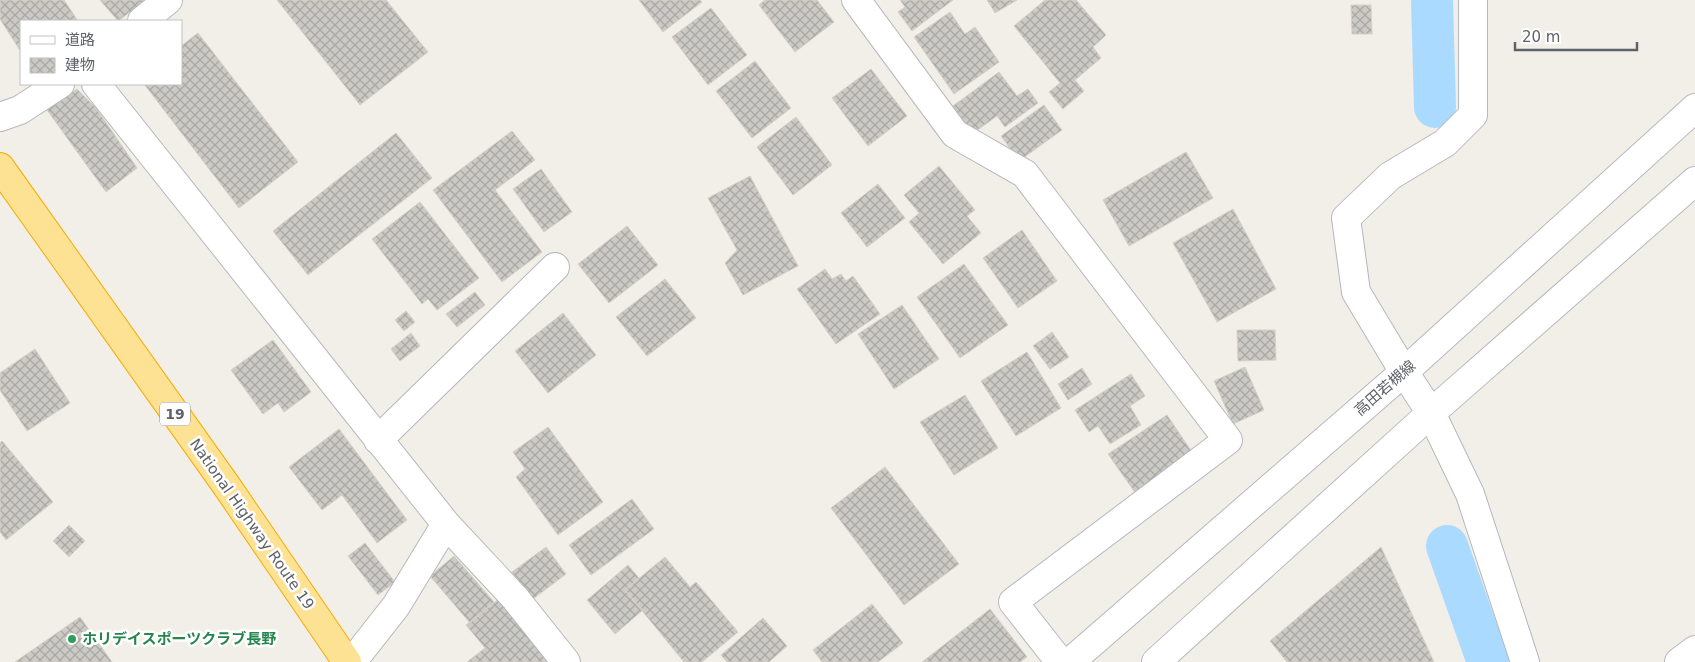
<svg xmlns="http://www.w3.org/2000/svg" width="1695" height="662" font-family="'DejaVu Sans','Noto Sans JP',sans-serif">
  <defs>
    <pattern id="building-cross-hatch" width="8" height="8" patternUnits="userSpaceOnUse" patternTransform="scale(1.25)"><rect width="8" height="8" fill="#cccac5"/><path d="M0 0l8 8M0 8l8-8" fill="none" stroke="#a9a8a4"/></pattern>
  </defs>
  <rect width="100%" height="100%" fill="#f1efe8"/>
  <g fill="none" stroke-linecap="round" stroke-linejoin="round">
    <path stroke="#aadaff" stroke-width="42" d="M 1432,0 L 1435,107
      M 1447,546 L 1488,662"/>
  </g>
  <path fill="url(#building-cross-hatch)" stroke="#d6d1c6" d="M 0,0 L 64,0 L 78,21 L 21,21 L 21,52 L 0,19 Z
    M 100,0 L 146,0 L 118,21 Z
    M 277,0 L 386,0 L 428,52 L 360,105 Z
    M 639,0 L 700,0 L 702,2 L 663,32 Z
    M 765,0 L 817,0 L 834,22 L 795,52 L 759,5 Z
    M 900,0 L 953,0 L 912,31 L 898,12 L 905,7 Z
    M 987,0 L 1017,0 L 995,13 Z
    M 1045,0 L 1076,0 L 1106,35 L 1093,47 L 1101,58 L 1075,80 L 1084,91 L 1063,109 L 1049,92 L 1060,83 L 1014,26 Z
    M 1351,5 L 1371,5 L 1372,34 L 1352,34 Z
    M 711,8 L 747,55 L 708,85 L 672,37 Z
    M 950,12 L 965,34 L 975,27 L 999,62 L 954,94 L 914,37 Z
    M 198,33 L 298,162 L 239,208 L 144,84 L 181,84 L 181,46 Z
    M 755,61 L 791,108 L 752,138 L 716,91 Z
    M 871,69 L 907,116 L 868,146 L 832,98 Z
    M 999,72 L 1017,96 L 1028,89 L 1038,103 L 1005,127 L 997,116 L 972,134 L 953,106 Z
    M 77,89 L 96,108 L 137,168 L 106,192 L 47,110 Z
    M 1044,105 L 1062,130 L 1019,161 L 1001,136 Z
    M 796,117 L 832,165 L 793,195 L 757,147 Z
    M 512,131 L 535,160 L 495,190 L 542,252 L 502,282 L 433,190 Z
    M 396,133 L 432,178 L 308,275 L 273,231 Z
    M 1186,152 L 1213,198 L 1129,246 L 1103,200 Z
    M 939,166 L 975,210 L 967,216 L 981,233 L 943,264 L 909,222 L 919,213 L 904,195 Z
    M 541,169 L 572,212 L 544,232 L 513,189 Z
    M 750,176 L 798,266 L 743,295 L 725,263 L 737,250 L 708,198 Z
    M 878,184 L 905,218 L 867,247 L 841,213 Z
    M 420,202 L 479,278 L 437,310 L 428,299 L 422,304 L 372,239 Z
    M 1233,209 L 1276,289 L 1217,322 L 1173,243 Z
    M 627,226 L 658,265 L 609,303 L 578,264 Z
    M 1022,230 L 1057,281 L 1018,308 L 983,258 Z
    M 964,264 L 1008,325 L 960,358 L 917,297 Z
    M 825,269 L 832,279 L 841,274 L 846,281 L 853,276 L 880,314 L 836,344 L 797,289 Z
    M 665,279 L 696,318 L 647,356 L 616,317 Z
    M 475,292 L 485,305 L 457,327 L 446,314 Z
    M 902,305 L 939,359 L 894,389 L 858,334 Z
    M 406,311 L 415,322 L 404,331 L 395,320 Z
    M 563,313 L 596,355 L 548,393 L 515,351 Z
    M 1237,330 L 1275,330 L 1276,360 L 1238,361 Z
    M 1052,332 L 1069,357 L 1050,369 L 1033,346 Z
    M 411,333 L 420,346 L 400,361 L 391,349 Z
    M 273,340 L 311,392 L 284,412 L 278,403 L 263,414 L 231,370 Z
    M 35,349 L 70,403 L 27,431 L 0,390 L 0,373 Z
    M 1027,352 L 1061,408 L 1016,436 L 981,381 Z
    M 1245,367 L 1264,410 L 1233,424 L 1214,381 Z
    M 1082,368 L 1092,384 L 1068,400 L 1058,384 Z
    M 1131,374 L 1145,396 L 1130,406 L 1141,425 L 1110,444 L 1098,426 L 1089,432 L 1075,410 Z
    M 965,395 L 998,448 L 954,475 L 920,422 Z
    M 1167,415 L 1194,455 L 1136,494 L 1108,454 Z
    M 548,427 L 603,502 L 558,535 L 516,477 L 525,469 L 513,452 Z
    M 339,429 L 407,520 L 377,543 L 342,495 L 322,510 L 289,467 Z
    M 2,441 L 53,502 L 6,540 L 0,532 L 0,443 Z
    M 885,467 L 959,564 L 904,605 L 831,508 Z
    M 632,499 L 654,529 L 591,575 L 569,545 Z
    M 69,525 L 85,541 L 69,557 L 53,541 Z
    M 365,543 L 395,582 L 378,595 L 348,556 Z
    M 546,547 L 566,574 L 533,599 L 512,572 Z
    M 1381,547 L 1434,662 L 1287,662 L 1270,641 Z
    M 454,556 L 494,602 L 470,623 L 430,576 Z
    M 665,557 L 690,587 L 696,582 L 738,632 L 702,662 L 684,662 L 625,590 Z
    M 628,565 L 639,578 L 625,590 L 643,610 L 615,634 L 587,600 Z
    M 500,598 L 552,662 L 467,662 L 485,648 L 466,625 Z
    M 872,604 L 903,643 L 878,662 L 822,662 L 813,650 Z
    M 990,609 L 1027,657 L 1020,662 L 922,662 Z
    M 80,617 L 112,662 L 15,662 Z
    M 763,618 L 787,646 L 769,662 L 727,662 L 721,655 Z"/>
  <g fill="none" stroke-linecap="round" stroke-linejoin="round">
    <g stroke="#b5b8bc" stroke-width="30">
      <path id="minor" d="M 856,0 L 955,134 L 1025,174 L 1228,440 L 1013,602 L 1060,662
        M 1473,0 L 1473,115 L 1445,143 L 1390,176 L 1346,218 L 1356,292 L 1404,372 L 1431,413 L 1470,494 L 1525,662
        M 142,21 L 168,0
        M 96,84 L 446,524 L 515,598 L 566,662
        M 0,117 L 20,110 L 60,84
        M 378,440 L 555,267
        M 352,662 L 396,606 L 446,524
        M 1070,662 L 1404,372 L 1695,108
        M 1156,662 L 1431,413 L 1695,181
        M 1679,662 L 1695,650"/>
    </g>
    <g stroke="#f9ab00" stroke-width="30">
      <path id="highway" d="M 0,167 L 226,485 L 347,662"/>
    </g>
    <use href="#minor" stroke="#fff" stroke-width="28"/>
    <use href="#highway" stroke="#fde293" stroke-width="28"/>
  </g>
  <circle fill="#2e9e5b" stroke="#fff" stroke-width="2" cx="72" cy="639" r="5"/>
  <g text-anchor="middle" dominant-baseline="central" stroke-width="5" stroke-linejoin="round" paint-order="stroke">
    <rect fill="#fff" stroke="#8f9295" stroke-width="1" x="160" y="402.5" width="30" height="23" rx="4"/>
    <g font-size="14" font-weight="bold" fill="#5f6368">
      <text x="175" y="414">19</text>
    </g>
    <g font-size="15" fill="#5f6368" stroke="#fff">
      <text transform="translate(1385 388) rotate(-41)">高田若槻線</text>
      <text transform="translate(252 524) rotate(55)">National Highway Route 19</text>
    </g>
    <g font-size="15" font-weight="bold" fill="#27864d" stroke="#fff" text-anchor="start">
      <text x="82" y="639">ホリデイスポーツクラブ長野</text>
    </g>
  </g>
  <rect x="20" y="20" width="162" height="65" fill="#ffffff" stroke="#bfc1c3"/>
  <rect x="30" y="36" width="25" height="8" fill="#ffffff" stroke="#bfc1c3"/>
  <text x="65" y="45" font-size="15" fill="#5f6368">道路</text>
  <rect x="30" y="58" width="25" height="15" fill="url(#building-cross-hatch)" stroke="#bfc1c3"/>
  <text x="65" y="70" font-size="15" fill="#5f6368">建物</text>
  <path d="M1515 42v8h122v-8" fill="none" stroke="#5f6368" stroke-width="2.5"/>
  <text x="1522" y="42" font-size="15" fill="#5f6368" stroke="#ffffff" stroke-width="4" paint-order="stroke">20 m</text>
</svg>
